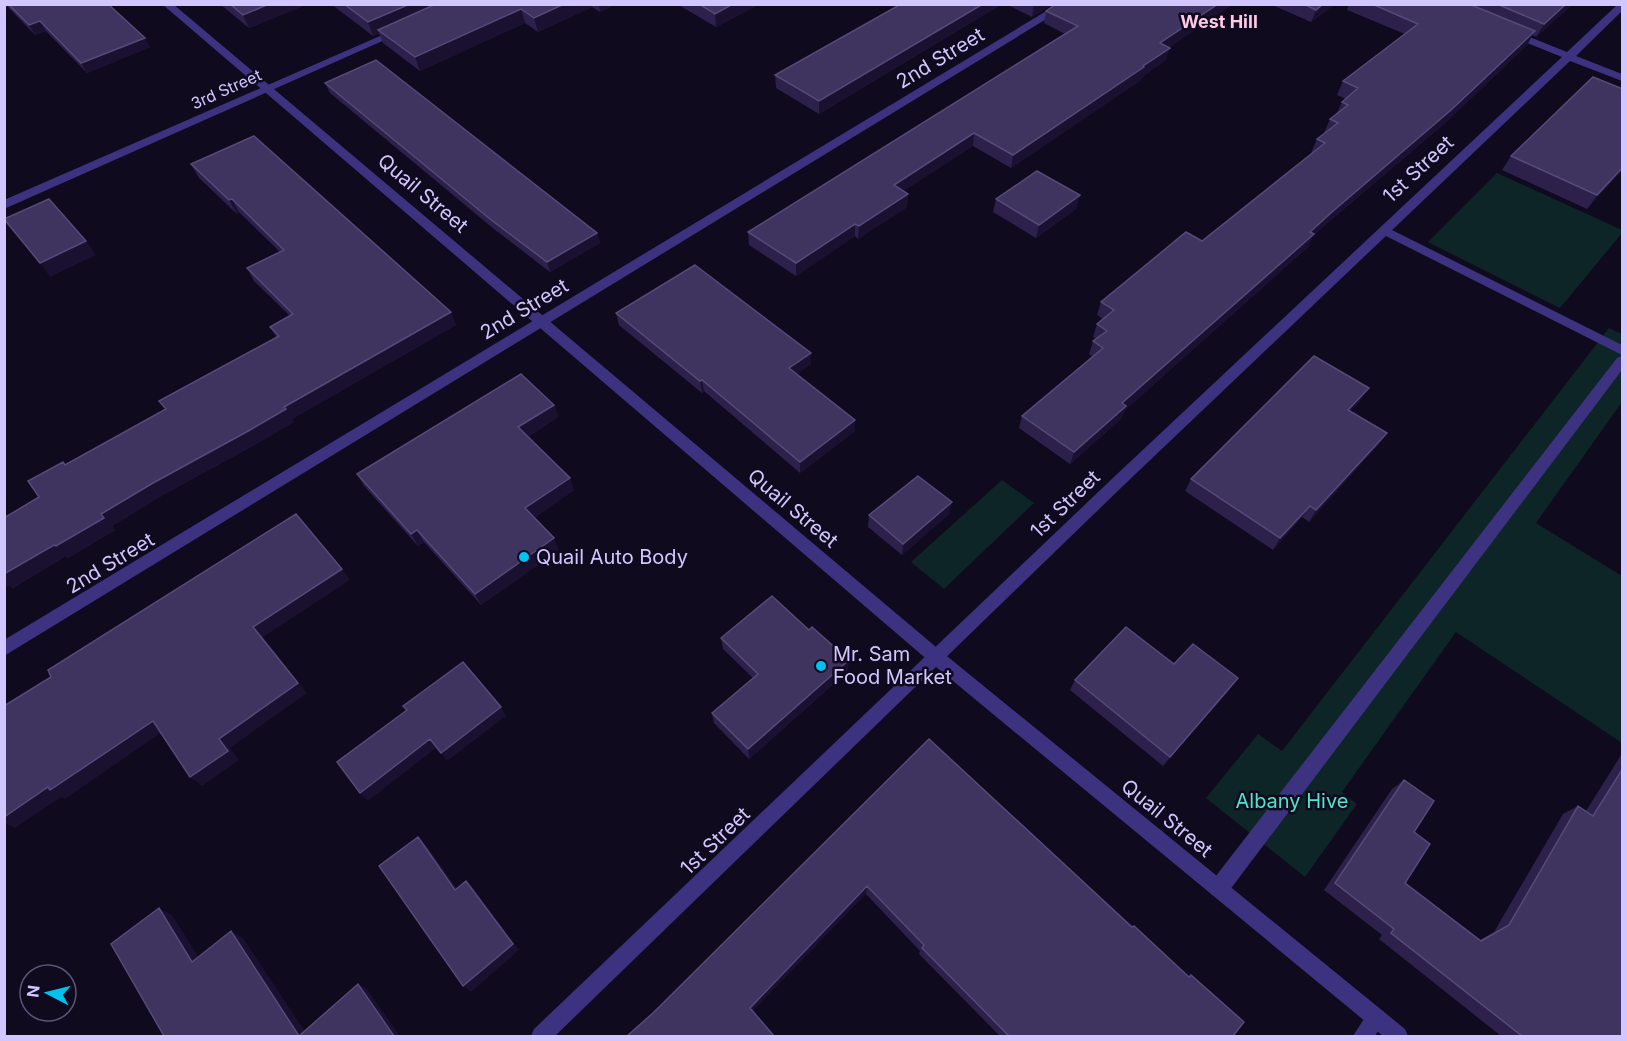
<svg xmlns="http://www.w3.org/2000/svg" width="1627" height="1041" font-family="Inter,sans-serif">
  <rect width="100%" height="100%" fill="#0f0a1d"/>
  <path fill="#0d2527" d="M 1497,173 L 1622,230 L 1622,233 L 1560,308 L 1428,242 Z
    M 1609,328 L 1622,334 L 1622,402 L 1536,523 L 1622,576 L 1622,743 L 1456,632 L 1342,792 L 1357,804 L 1305,877 L 1206,798 L 1258,734 L 1282,751 Z
    M 1002,480 L 1034,503 L 944,589 L 911,562 Z"/>
  <g fill="none" stroke-linecap="round" stroke-linejoin="round">
    <path fill="#3c327f" fill-rule="evenodd" d="M 1384,226 L 1622,345 L 1622,355 L 1380,233 L 1378,230 Z
      M 1622,356 L 1622,370 L 1226,895 L 1219,897 L 1212,895 L 1210,888 L 1212,881 L 1617,358 Z
      M 1376,1008 L 1383,1011 L 1386,1018 L 1375,1036 L 1353,1036 L 1369,1011 Z"/>
    <path fill="#3c327f" fill-rule="evenodd" d="M 1058,4 L 1071,4 L 4,656 L 4,640 Z
      M 1618,4 L 1622,4 L 1622,11 L 1576,56 L 1622,74 L 1622,81 L 1570,61 L 1125,484 L 555,1036 L 531,1036 L 534,1029 L 1115,476 L 1562,57 L 1507,35 L 1507,31 L 1515,31 L 1567,52 Z
      M 396,29 L 405,31 L 4,209 L 4,200 Z"/>
    <path fill="#3c327f" fill-rule="evenodd" d="M 162,4 L 173,4 L 942,652 L 1405,1029 L 1408,1036 L 1383,1036 L 930,662 Z"/>
  </g>
  <path fill="#2d214c" d="M 5,4 L 108,4 L 150,47 L 87,73 L 46,31 L 35,35 Z
    M 220,4 L 308,4 L 249,28 Z
    M 331,4 L 616,4 L 600,12 L 592,7 L 538,32 L 525,23 L 420,71 L 383,43 L 379,33 L 373,36 Z
    M 677,4 L 760,4 L 716,27 Z
    M 901,4 L 1002,4 L 819,114 L 776,88 L 775,75 Z
    M 1006,4 L 1053,4 L 1032,17 Z
    M 1233,4 L 1169,47 L 1166,60 L 1142,77 L 1141,80 L 1011,168 L 973,146 L 903,191 L 908,194 L 907,207 L 858,239 L 855,236 L 796,276 L 749,245 L 748,232 L 1065,34 L 1044,23 L 1046,11 Z
    M 1270,4 L 1335,4 L 1311,22 Z
    M 1349,4 L 1573,4 L 1536,37 L 1532,35 L 1527,45 L 1444,124 L 1325,225 L 1313,236 L 1308,247 L 1125,410 L 1121,419 L 1070,464 L 1019,428 L 1022,416 L 1093,357 L 1089,354 L 1093,341 L 1096,339 L 1093,337 L 1097,324 L 1103,319 L 1097,315 L 1101,302 L 1202,241 L 1312,153 L 1311,153 L 1317,139 L 1325,133 L 1324,133 L 1330,119 L 1336,115 L 1342,102 L 1346,99 L 1337,95 L 1343,81 L 1405,34 L 1347,10 Z
    M 325,83 L 597,233 L 600,243 L 550,272 L 494,229 L 330,93 Z
    M 1623,89 L 1623,169 L 1587,209 L 1502,170 L 1511,156 Z
    M 191,164 L 456,325 L 292,419 L 294,422 L 258,443 L 163,495 L 112,526 L 115,530 L 68,558 L 66,556 L 13,588 L 10,585 L 4,588 L 4,518 L 39,497 L 66,464 L 165,409 L 277,338 L 270,327 L 290,316 L 254,281 L 247,268 L 280,252 L 239,212 L 237,214 L 199,178 Z
    M 1080,195 L 1076,209 L 1036,238 L 993,212 L 996,199 Z
    M 616,313 L 811,364 L 797,374 L 855,420 L 855,431 L 800,473 L 704,391 L 702,393 L 619,325 Z
    M 1361,400 L 1350,411 L 1387,433 L 1378,445 L 1309,522 L 1302,517 L 1273,550 L 1185,491 L 1191,479 Z
    M 554,405 L 558,417 L 528,437 L 574,490 L 534,518 L 559,550 L 481,605 L 424,542 L 418,546 L 364,486 L 357,474 Z
    M 949,514 L 902,555 L 868,527 L 869,515 Z
    M 809,630 L 848,671 L 749,759 L 714,723 L 712,713 L 753,678 L 723,649 L 721,638 Z
    M 1174,664 L 1230,689 L 1163,766 L 1070,690 L 1075,680 Z
    M 929,739 L 1132,927 L 1189,977 L 1191,975 L 1233,1036 L 1000,1036 L 919,954 L 920,951 L 866,894 L 653,1013 Z
    M 1623,752 L 1623,1036 L 1501,1036 L 1379,939 L 1382,935 L 1324,890 L 1392,789 L 1404,780 L 1414,832 L 1405,883 L 1480,940 L 1494,932 L 1563,814 L 1578,806 L 1586,811 Z"/>
  <path fill="#1a1131" d="M 269,4 L 308,4 L 249,28 L 243,15 Z
    M 410,4 L 445,4 L 378,30 L 379,33 L 373,36 L 368,22 Z
    M 564,4 L 591,4 L 592,7 L 538,32 L 534,18 Z
    M 599,4 L 616,4 L 600,12 Z
    M 733,4 L 760,4 L 716,27 L 715,14 Z
    M 983,4 L 1002,4 L 819,114 L 819,101 Z
    M 1034,4 L 1053,4 L 1032,17 Z
    M 1218,4 L 1233,4 L 1157,56 L 1160,43 Z
    M 1323,4 L 1335,4 L 1311,22 L 1316,10 Z
    M 1566,4 L 1573,4 L 1536,37 L 1544,24 Z
    M 521,9 L 525,23 L 420,71 L 415,57 Z
    M 40,21 L 46,31 L 35,35 L 29,25 Z
    M 1535,31 L 1527,45 L 1444,124 L 1325,225 L 1313,236 L 1308,247 L 1125,410 L 1121,419 L 1070,464 L 1074,452 L 1122,403 L 1310,232 Z
    M 145,38 L 150,47 L 87,73 L 81,63 Z
    M 1170,48 L 1166,60 L 1142,77 L 1141,80 L 1011,168 L 1013,155 Z
    M 974,133 L 973,146 L 893,198 L 894,185 Z
    M 1623,167 L 1623,169 L 1587,209 L 1597,195 Z
    M 908,194 L 907,207 L 858,239 L 859,226 Z
    M 1080,195 L 1076,209 L 1036,238 L 1039,225 Z
    M 232,199 L 239,212 L 237,214 L 229,200 Z
    M 855,224 L 855,236 L 796,276 L 796,263 Z
    M 597,233 L 600,243 L 550,272 L 547,262 Z
    M 86,241 L 96,255 L 50,277 L 40,263 Z
    M 451,312 L 456,325 L 292,419 L 294,422 L 258,443 L 163,495 L 112,526 L 115,530 L 68,558 L 66,556 L 13,588 L 10,585 L 4,588 L 4,574 L 153,483 Z
    M 811,353 L 811,364 L 789,380 L 789,368 Z
    M 702,380 L 704,391 L 702,393 L 700,381 Z
    M 1369,388 L 1361,400 L 1340,422 L 1348,410 Z
    M 554,405 L 558,417 L 523,440 L 518,427 Z
    M 855,420 L 855,431 L 800,473 L 800,462 Z
    M 1387,433 L 1378,445 L 1309,522 L 1316,510 Z
    M 570,478 L 574,490 L 530,521 L 525,508 Z
    M 952,502 L 949,514 L 902,555 L 903,544 Z
    M 1310,506 L 1302,517 L 1273,550 L 1280,538 Z
    M 417,530 L 424,542 L 418,546 L 411,534 Z
    M 554,538 L 559,550 L 481,605 L 475,594 Z
    M 342,569 L 350,580 L 263,637 L 307,693 L 230,748 L 239,760 L 202,786 L 190,777 L 219,739 L 253,627 Z
    M 849,660 L 848,671 L 749,759 L 748,749 Z
    M 1238,678 L 1230,689 L 1163,766 L 1170,757 Z
    M 501,707 L 506,716 L 447,761 L 441,753 Z
    M 153,721 L 165,730 L 65,799 L 61,797 L 15,828 L 4,823 L 4,817 L 48,787 Z
    M 430,739 L 436,748 L 368,801 L 360,793 Z
    M 418,837 L 426,845 L 463,897 L 455,890 Z
    M 466,881 L 473,888 L 519,950 L 471,992 L 463,986 Z
    M 867,886 L 866,894 L 751,1013 L 750,1008 Z
    M 159,908 L 172,915 L 205,967 L 192,962 Z
    M 231,931 L 243,938 L 308,1036 L 299,1036 Z
    M 358,984 L 367,989 L 400,1036 L 394,1036 Z"/>
  <path fill="#3f3360" stroke="#564a79" stroke-width="1.5" d="M 8,4 L 108,4 L 145,38 L 81,63 L 40,21 L 29,25 Z
    M 230,4 L 269,4 L 243,15 Z
    M 344,4 L 410,4 L 368,22 Z
    M 436,4 L 564,4 L 534,18 L 521,9 L 415,57 L 378,30 Z
    M 699,4 L 733,4 L 715,14 Z
    M 901,4 L 983,4 L 819,101 L 775,75 Z
    M 1056,4 L 1218,4 L 1160,43 L 1170,48 L 1143,66 L 1144,67 L 1013,155 L 974,133 L 894,185 L 908,194 L 859,226 L 855,224 L 796,263 L 748,232 L 1078,26 L 1046,11 Z
    M 1304,4 L 1323,4 L 1316,10 Z
    M 1372,4 L 1469,4 L 1535,31 L 1451,110 L 1332,212 L 1310,232 L 1314,234 L 1122,403 L 1126,406 L 1074,452 L 1022,416 L 1103,348 L 1093,341 L 1107,331 L 1097,324 L 1114,310 L 1101,302 L 1186,232 L 1202,241 L 1325,143 L 1317,139 L 1338,123 L 1330,119 L 1348,105 L 1342,102 L 1358,88 L 1343,81 L 1418,24 Z
    M 1497,4 L 1566,4 L 1544,24 Z
    M 376,60 L 597,233 L 547,262 L 490,219 L 325,83 Z
    M 1593,77 L 1623,89 L 1623,167 L 1597,195 L 1511,156 Z
    M 254,136 L 451,312 L 284,407 L 286,409 L 250,430 L 153,483 L 101,514 L 104,518 L 56,546 L 54,545 L 4,574 L 4,518 L 39,497 L 28,481 L 63,462 L 65,465 L 166,409 L 159,401 L 279,336 L 270,327 L 293,314 L 247,268 L 284,250 L 232,199 L 229,200 L 191,164 Z
    M 1037,171 L 1080,195 L 1039,225 L 996,199 Z
    M 49,199 L 86,241 L 40,263 L 4,219 Z
    M 695,265 L 811,353 L 789,368 L 855,420 L 800,462 L 702,380 L 700,381 L 616,313 Z
    M 1314,356 L 1369,388 L 1348,410 L 1387,433 L 1316,510 L 1310,506 L 1280,538 L 1191,479 Z
    M 521,374 L 554,405 L 518,427 L 570,478 L 525,508 L 554,538 L 475,594 L 417,530 L 411,534 L 357,474 Z
    M 918,476 L 952,502 L 903,544 L 869,515 Z
    M 296,514 L 342,569 L 253,627 L 298,683 L 219,739 L 228,751 L 190,777 L 153,721 L 50,790 L 48,787 L 4,817 L 4,706 L 51,677 L 48,670 Z
    M 772,596 L 809,630 L 812,627 L 849,660 L 748,749 L 712,713 L 758,674 L 721,638 Z
    M 1126,627 L 1174,664 L 1193,644 L 1238,678 L 1170,757 L 1075,680 Z
    M 463,662 L 501,707 L 441,753 L 430,739 L 360,793 L 337,762 L 407,710 L 403,706 Z
    M 929,739 L 1132,927 L 1134,926 L 1189,977 L 1191,975 L 1244,1022 L 1233,1036 L 1009,1036 L 922,948 L 924,945 L 867,886 L 750,1008 L 774,1036 L 627,1036 L 653,1013 Z
    M 1623,768 L 1623,1036 L 1522,1036 L 1391,933 L 1394,929 L 1335,883 L 1404,780 L 1434,801 L 1414,832 L 1430,844 L 1405,883 L 1481,941 L 1509,925 L 1578,806 L 1593,816 Z
    M 418,837 L 455,890 L 466,881 L 513,944 L 463,986 L 379,866 Z
    M 159,908 L 192,962 L 231,931 L 299,1036 L 358,984 L 394,1036 L 164,1036 L 111,944 Z"/>
  <g fill="#00c2f1" stroke="#0f0a1d" stroke-width="2">
    <circle cx="524" cy="557" r="6"/>
    <circle cx="821" cy="666" r="6"/>
  </g>
  <g text-anchor="middle" dominant-baseline="central" stroke-width="5" stroke-linejoin="round" paint-order="stroke">
    <g font-size="16" fill="#d2c6ff" stroke="#0f0a1d">
      <text transform="translate(226 89) rotate(-24)">3rd Street</text>
    </g>
    <g font-size="18" font-weight="bold" fill="#ffc8e6" stroke="#0f0a1d">
      <text x="1219" y="21">West Hill</text>
    </g>
    <g font-size="20" fill="#d2c6ff" stroke="#0f0a1d">
      <text transform="translate(940 58) rotate(-31)">2nd Street</text>
      <text transform="translate(1418 169) rotate(-43)">1st Street</text>
      <text transform="translate(423 193) rotate(40)">Quail Street</text>
      <text transform="translate(524 309) rotate(-31)">2nd Street</text>
      <text transform="translate(1065 504) rotate(-44)">1st Street</text>
      <text transform="translate(793 508) rotate(40)">Quail Street</text>
      <text transform="translate(110 563) rotate(-31)">2nd Street</text>
      <text transform="translate(1167 818) rotate(39)">Quail Street</text>
      <text transform="translate(715 841) rotate(-44)">1st Street</text>
    </g>
    <g font-size="20" fill="#d2c6ff" stroke="#0f0a1d" text-anchor="start">
      <text x="536" y="557">Quail Auto Body</text>
      <text x="833" y="654">Mr. Sam<tspan x="833" dy="23">Food Market</tspan></text>
    </g>
    <g font-size="20" fill="#4ce5cd" stroke="#0f0a1d">
      <text x="1292" y="801">Albany Hive</text>
    </g>
  </g>
  <rect width="1627" height="1041" fill="none" stroke="#d2c6ff" stroke-width="12"/>
  <g transform="translate(48 993) rotate(277)"><circle r="28" fill="#0f0a1d" stroke="#5d5577" stroke-width="1.5"/>
  <path d="M0-4.5L10 22L0 15L-10 22Z" fill="#00c2f1"/>
  <text y="-9" font-size="16" font-weight="bold" text-anchor="middle" fill="#d2c6ff">N</text>
  </g>
</svg>
